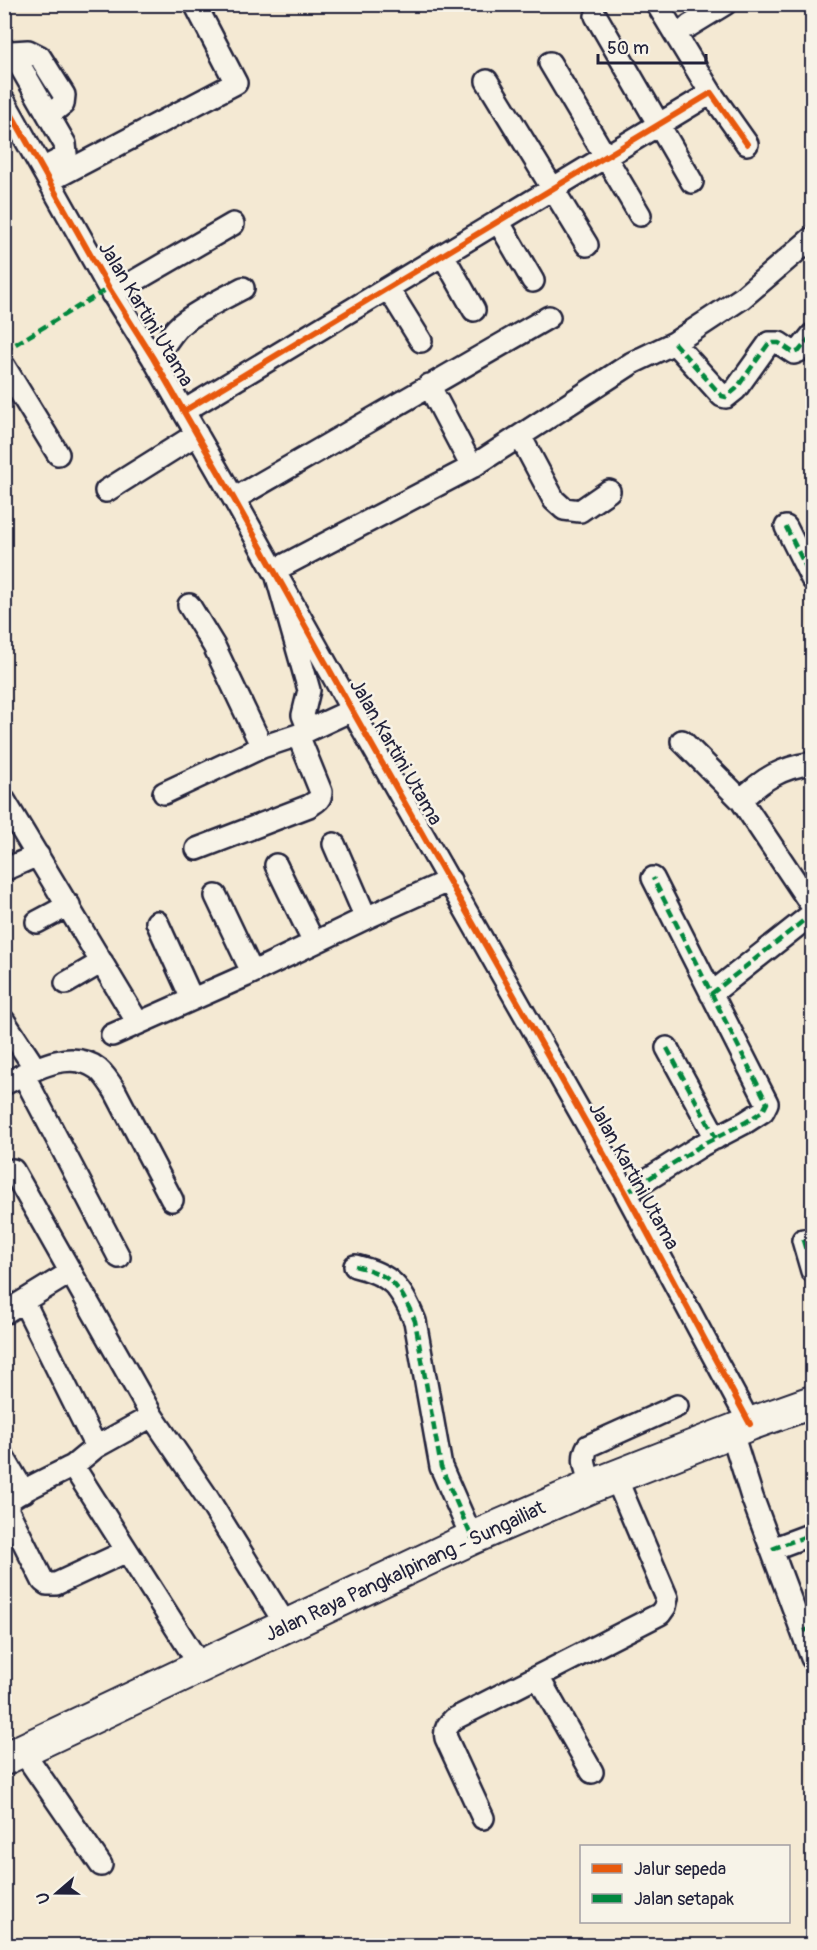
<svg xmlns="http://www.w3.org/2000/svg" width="817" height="1950" font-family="Pangolin,sans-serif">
  <rect width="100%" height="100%" fill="#f4e9d3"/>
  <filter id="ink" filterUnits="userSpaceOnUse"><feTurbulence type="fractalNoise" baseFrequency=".0167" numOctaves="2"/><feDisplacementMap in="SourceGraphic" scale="12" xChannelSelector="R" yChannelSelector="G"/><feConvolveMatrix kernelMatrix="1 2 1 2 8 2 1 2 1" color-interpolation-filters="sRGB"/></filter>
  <g filter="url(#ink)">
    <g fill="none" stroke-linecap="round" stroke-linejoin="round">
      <g stroke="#22223b" stroke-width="26">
        <path id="minor" d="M 657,4 L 711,93
          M 596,16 L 692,182
          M 689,26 L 725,4
          M 12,52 L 28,51 L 40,57 L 64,95 L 63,104 L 49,115
          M 4,54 L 12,52 L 65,144 L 66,154 L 63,158 L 42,169
          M 550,63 L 640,215
          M 487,81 L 587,245
          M 4,101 L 109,288 L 153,358 L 234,499 L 352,710 L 626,1193 L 750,1424
          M 49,181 L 236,83 L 195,4
          M 498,221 L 533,281
          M 443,255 L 474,310
          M 388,288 L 421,341
          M 112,294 L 233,224
          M 674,343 L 722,396 L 726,397 L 736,389 L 769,343 L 779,343 L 794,353 L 799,351 L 812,335
          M 153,358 C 163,349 168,338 177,328 C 189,315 226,297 243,288
          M 4,366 L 58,454
          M 429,385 L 472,467
          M 184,411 L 711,93 L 747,144
          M 520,436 L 554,500 L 564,509 L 580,511 L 609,491
          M 106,491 L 197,434
          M 234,499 L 549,317
          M 786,527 L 812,579
          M 189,605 L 214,646 L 262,747
          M 309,730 L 303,715 L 309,690 L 275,570 L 472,467 L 632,363 L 674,343 L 742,298 L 812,238
          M 682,741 L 741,800 L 812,906
          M 164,793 L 262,747 L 298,735
          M 4,800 L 138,1023
          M 741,800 C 764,778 781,768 812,763
          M 334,844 L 366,918
          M 197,849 L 309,806 C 315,802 321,800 321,792 L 298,735 L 352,710
          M 276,865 L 314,943
          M 4,870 L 38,855
          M 216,896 L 252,972
          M 37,922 L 69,905
          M 157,922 L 192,999
          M 66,983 L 102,962
          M 711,994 L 812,914
          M 4,1021 L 35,1068
          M 112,1035 L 245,976 L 366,918 L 450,880
          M 667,1048 L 716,1138
          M 23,1074 L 119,1257
          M 4,1084 C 31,1071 70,1047 98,1069 C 105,1075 110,1083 115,1091 L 172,1200
          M 13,1170 L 152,1416
          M 626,1193 L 702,1145 L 746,1122 L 763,1111 L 767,1103 L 653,878
          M 803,1240 L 812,1271
          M 355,1266 C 392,1275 400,1286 415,1321 L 441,1467 L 472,1538
          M 24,1302 L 96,1447
          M 4,1313 L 71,1272
          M 732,1433 L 752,1497 L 812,1658
          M 4,1458 L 24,1492
          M 73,1466 C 62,1472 13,1494 9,1502 C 8,1504 8,1508 8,1511 L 43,1581 L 47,1584 L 56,1584 L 127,1551
          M 592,1486 C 587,1471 580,1460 588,1446 L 677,1406
          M 772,1549 L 812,1534
          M 201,1667 L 73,1466 L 96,1447 L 152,1416 L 205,1494 L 286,1625
          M 538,1677 L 592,1772
          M 22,1750 L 101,1865
          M 483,1818 L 446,1738 C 444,1729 448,1725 454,1719 L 660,1614 L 665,1607 L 667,1598 L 616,1478"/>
      </g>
      <g stroke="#22223b" stroke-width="36">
        <path id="highway" d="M 4,1759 L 472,1538 L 592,1486 L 750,1424 L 812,1402"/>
      </g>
      <use href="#minor" stroke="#f7f3e8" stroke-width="21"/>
      <use href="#highway" stroke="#f7f3e8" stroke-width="32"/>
      <path stroke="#00873e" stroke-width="4.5" stroke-dasharray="9 4.5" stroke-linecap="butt" d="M 674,343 L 722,396 L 726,397 L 736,389 L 769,343 L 779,343 L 794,353 L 799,351 L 812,335
        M 4,351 L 109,288
        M 786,527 L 812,579
        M 711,994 L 812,914
        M 667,1048 L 716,1138
        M 626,1193 L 702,1145 L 746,1122 L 763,1111 L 767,1103 L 653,878
        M 803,1240 L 812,1271
        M 355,1266 C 392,1275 400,1286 415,1321 L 441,1467 L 472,1538
        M 772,1549 L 812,1534
        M 804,1631 L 812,1628"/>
      <g stroke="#f7f3e8" stroke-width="10">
        <path id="cycleway" d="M 4,101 L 109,288 L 153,358 L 234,499 L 352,710 L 626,1193 L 750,1424
          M 184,411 L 711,93 L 747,144"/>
      </g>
      <use href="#cycleway" stroke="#e8590c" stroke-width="6"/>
    </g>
  </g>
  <g text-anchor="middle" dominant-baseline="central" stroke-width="5" stroke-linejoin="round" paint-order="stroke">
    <g font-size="20" fill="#22223b" stroke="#f7f3e8">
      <text transform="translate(146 314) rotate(59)">Jalan Kartini Utama</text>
      <text transform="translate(396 752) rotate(60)">Jalan Kartini Utama</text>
      <text transform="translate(634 1176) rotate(61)">Jalan Kartini Utama</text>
      <text transform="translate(405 1571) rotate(-25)">Jalan Raya Pangkalpinang - Sungailiat</text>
    </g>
  </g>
  <rect width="817" height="1950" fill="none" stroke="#f7f3e8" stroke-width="24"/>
  <rect x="12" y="12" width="793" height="1926" fill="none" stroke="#22223b" stroke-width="2" filter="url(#ink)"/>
  <rect x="580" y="1845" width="210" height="78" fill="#f7f3e8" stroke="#a29fa3" stroke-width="1.5"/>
  <rect x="592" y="1864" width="30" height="9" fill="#e8590c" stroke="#a29fa3" stroke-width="1.5"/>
  <text x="634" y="1875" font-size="18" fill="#22223b">Jalur sepeda</text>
  <rect x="592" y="1894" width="30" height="9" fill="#00873e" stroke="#a29fa3" stroke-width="1.5"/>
  <text x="634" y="1905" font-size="18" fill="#22223b">Jalan setapak</text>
  <g transform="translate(57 1893) rotate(250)" stroke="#f7f3e8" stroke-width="4.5" paint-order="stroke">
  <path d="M0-4.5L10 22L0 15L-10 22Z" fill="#22223b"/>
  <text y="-9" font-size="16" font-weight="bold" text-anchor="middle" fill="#22223b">U</text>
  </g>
  <path d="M598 54v9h108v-9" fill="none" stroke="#22223b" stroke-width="3"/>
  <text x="607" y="54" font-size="18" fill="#22223b" stroke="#f7f3e8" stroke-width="4.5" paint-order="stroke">50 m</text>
</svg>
